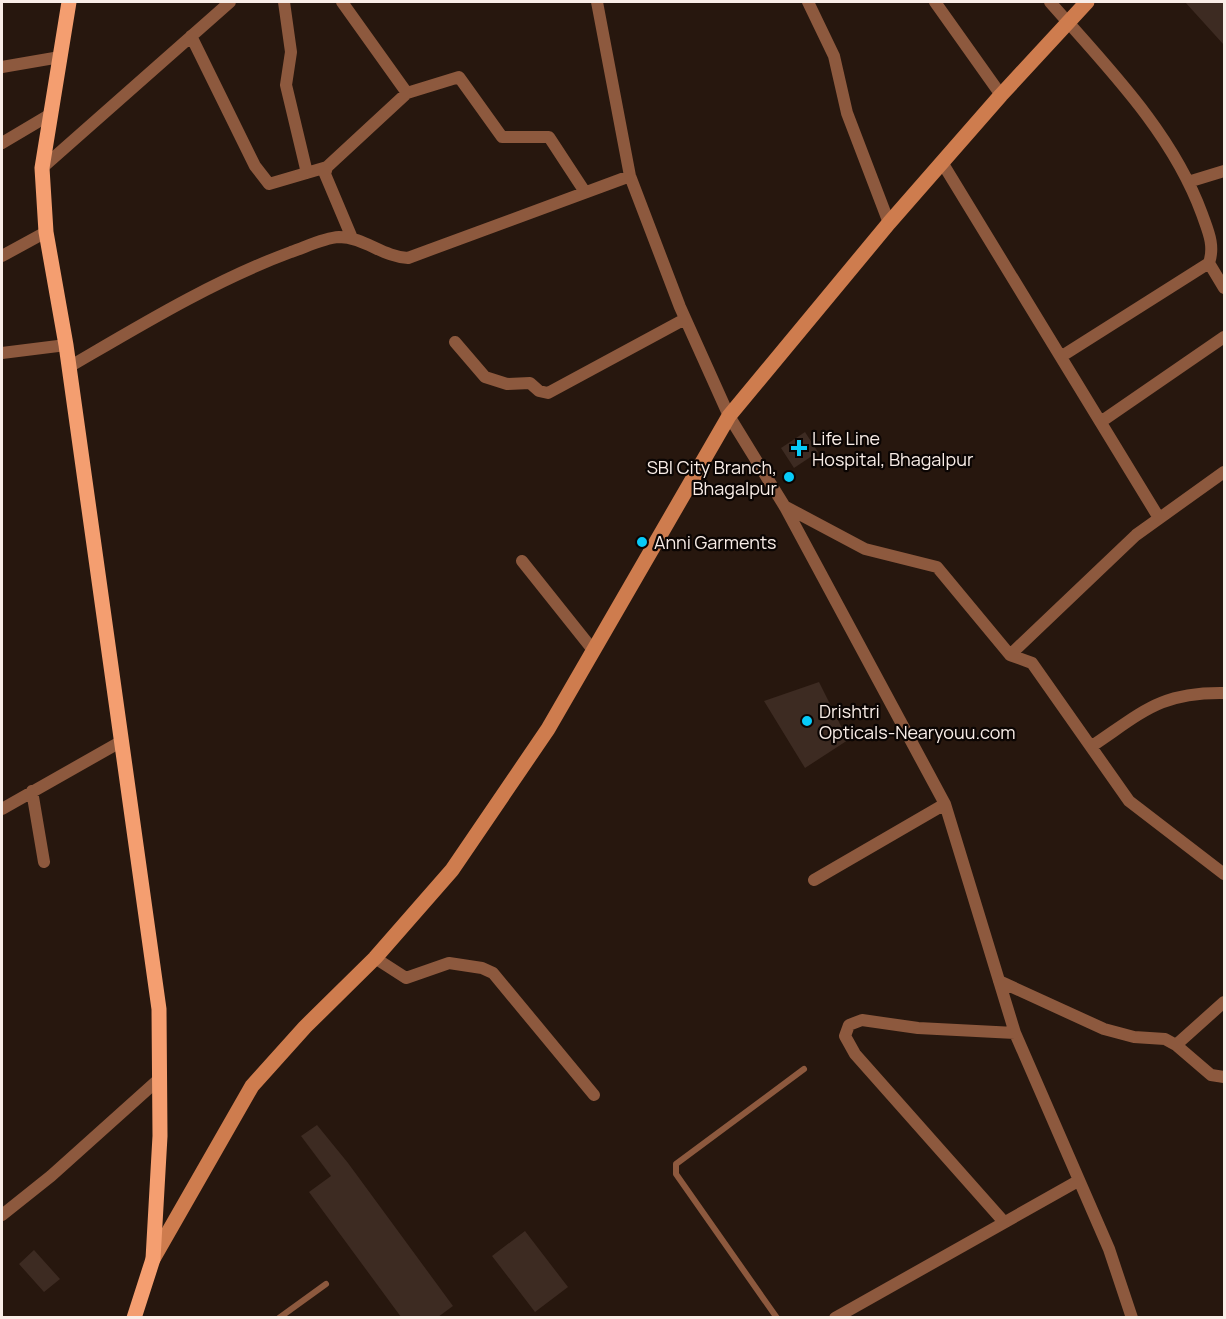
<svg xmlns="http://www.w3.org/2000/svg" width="1226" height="1319" font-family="Manrope,sans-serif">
  <rect width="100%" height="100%" fill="#27170e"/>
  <path fill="#3d2b22" d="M 1185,2 L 1224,2 L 1224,45 Z
    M 805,432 L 818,452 L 794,468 L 781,448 Z
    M 819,682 L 848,740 L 805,768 L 764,701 Z
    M 317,1125 L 348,1163 L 453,1306 L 438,1317 L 401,1317 L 309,1192 L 331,1176 L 301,1136 Z
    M 525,1231 L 568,1287 L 535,1312 L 492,1256 Z
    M 34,1250 L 60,1279 L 44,1292 L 19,1264 Z"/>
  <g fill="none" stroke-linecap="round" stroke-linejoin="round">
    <path stroke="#8d593e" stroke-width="6" d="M 279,1318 L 326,1284
      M 777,1318 L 676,1174 L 676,1164 L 804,1069"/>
    <path stroke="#8d593e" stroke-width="12" d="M 284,2 L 291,52 L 286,85 L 307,173
      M 342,2 L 407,93
      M 597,2 L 630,176 L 680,307 L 729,416 L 785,507 L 945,804 L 1015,1033 L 1109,1249 L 1132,1318
      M 808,2 L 834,56 L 847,113 L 889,223
      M 935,2 L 1001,95
      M 1050,2 C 1107,67 1172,132 1202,214 C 1208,231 1215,245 1209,263 L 1062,356
      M 191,36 L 255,166 L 269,184 L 327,167
      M 2,67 L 60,57
      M 2,143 L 51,114
      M 943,164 L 1159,518
      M 42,168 L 230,2
      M 1188,182 L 1224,171
      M 352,238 L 325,174 L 327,167 L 407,93 L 459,77 L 502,137 L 549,137 L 585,192
      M 2,256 L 46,232
      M 1209,263 L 1224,288
      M 455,342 L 485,377 L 507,384 L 530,383 L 539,391 L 548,393 L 685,319
      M 2,353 L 66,345
      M 69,367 C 141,325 213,281 291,252 C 306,247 323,238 339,237 C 364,237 383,257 408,258 L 630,176
      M 1102,421 L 1224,337
      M 786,507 L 865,549 L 937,567 L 1010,655 L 1032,663 L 1129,801 L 1224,874
      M 522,561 L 593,650
      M 1010,655 L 1136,535 L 1224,472
      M 1092,746 C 1143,712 1160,692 1224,693
      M 32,791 L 44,862
      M 2,809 L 122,741
      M 814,880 L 945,804
      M 375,958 L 406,978 L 449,963 L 482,968 L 493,973 L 594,1095
      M 999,981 L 1104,1029 L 1134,1037 L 1165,1039 L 1176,1045 L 1211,1075 L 1224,1077
      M 1176,1045 L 1224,1002
      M 2,1215 L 51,1176 L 158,1080
      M 1004,1222 L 855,1054 L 845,1036 L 849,1025 L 862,1020 L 918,1028 L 1015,1033
      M 835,1318 L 1078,1181"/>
    <path stroke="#ce7c4e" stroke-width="15" d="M 153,1259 L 252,1086 L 305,1027 L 375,958 L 452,870 L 548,729 L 729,416 L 889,223 L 1001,95 L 1087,2"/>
    <path stroke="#f49e70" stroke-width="15" d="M 69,2 L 42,168 L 46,232 L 66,345 L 159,1009 L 160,1136 L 153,1259 L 134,1318"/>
  </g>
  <g fill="#07cbf9" stroke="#0b0503" stroke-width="2">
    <path d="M796 439h6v6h6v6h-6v6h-6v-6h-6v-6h6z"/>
    <circle cx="789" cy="477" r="6"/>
    <circle cx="642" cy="542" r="6"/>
    <circle cx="807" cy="721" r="6"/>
  </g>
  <g text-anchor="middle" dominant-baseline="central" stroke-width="4.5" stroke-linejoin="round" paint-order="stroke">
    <g font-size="18" fill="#f9ede7" stroke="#0b0503" text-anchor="start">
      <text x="812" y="438">Life Line<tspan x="812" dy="21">Hospital, Bhagalpur</tspan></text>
      <text x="777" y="467" text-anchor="end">SBI City Branch,<tspan x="777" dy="21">Bhagalpur</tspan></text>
      <text x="654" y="542">Anni Garments</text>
      <text x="819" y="711">Drishtri<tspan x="819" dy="21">Opticals-Nearyouu.com</tspan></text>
    </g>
  </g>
  <rect width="1226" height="1319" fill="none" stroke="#f9ede7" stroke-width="6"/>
</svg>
